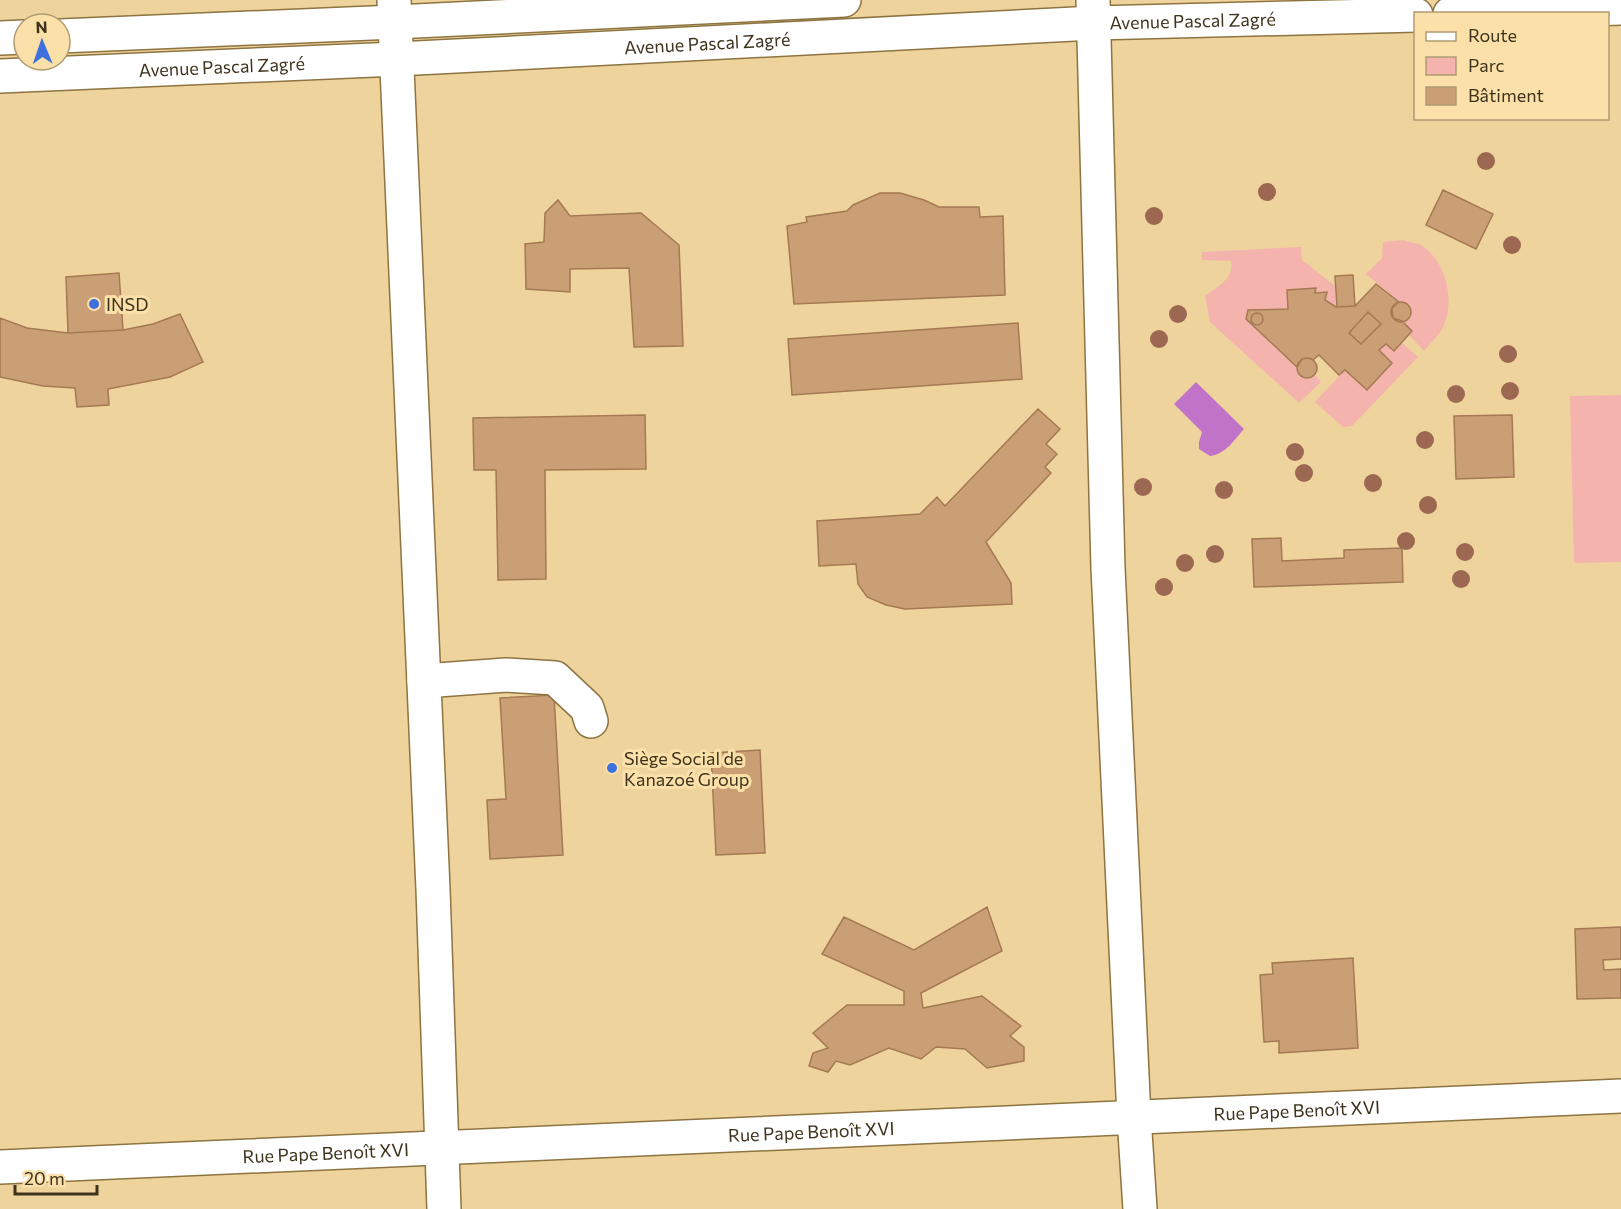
<svg xmlns="http://www.w3.org/2000/svg" width="1621" height="1209" font-family="Commissioner,sans-serif">
  <rect width="100%" height="100%" fill="#eed39d"/>
  <path fill="#f5b3ae" d="M 1403,240 C 1408,242 1416,243 1421,245 C 1447,261 1456,304 1442,329 C 1438,337 1429,344 1424,351 L 1409,335 L 1412,331 L 1402,321 L 1410,316 L 1410,310 L 1408,305 L 1399,302 L 1366,274 L 1382,258 L 1383,242 Z
    M 1301,247 L 1302,260 L 1335,286 L 1336,307 L 1325,300 L 1327,292 L 1315,293 L 1315,288 L 1287,290 L 1288,309 L 1248,310 L 1246,319 L 1297,367 L 1301,376 L 1311,377 L 1314,374 L 1321,382 L 1299,403 L 1210,322 L 1205,296 C 1218,286 1234,279 1231,261 L 1202,260 L 1202,252 Z
    M 1402,343 L 1418,357 L 1352,426 L 1343,427 L 1315,402 L 1345,370 L 1367,390 L 1392,363 L 1379,350 L 1386,344 L 1394,351 Z
    M 1621,395 L 1621,562 L 1574,563 L 1570,396 Z"/>
  <path fill="#c073c7" d="M 1196,382 L 1244,429 C 1234,440 1226,454 1210,456 L 1199,449 L 1199,442 L 1202,432 L 1174,404 Z"/>
  <path fill="#cb9f76" stroke="#a47a52" stroke-width="1.5" d="M 1443,190 L 1493,214 L 1476,249 L 1426,225 Z
    M 880,193 L 900,193 L 924,200 L 939,207 L 979,207 L 980,217 L 1003,216 L 1005,295 L 794,304 L 787,226 L 807,222 L 806,217 L 847,211 L 853,205 Z
    M 558,200 L 570,216 L 641,213 L 679,245 L 683,346 L 634,347 L 629,268 L 570,269 L 570,292 L 526,289 L 525,244 L 544,242 L 545,213 Z
    M 119,273 L 123,330 L 68,333 L 66,277 Z
    M 1353,275 L 1355,306 L 1337,307 L 1335,276 Z
    M 1376,284 L 1399,302 L 1392,308 L 1393,318 L 1402,321 L 1412,331 L 1394,351 L 1386,344 L 1379,350 L 1392,363 L 1367,390 L 1345,370 L 1339,375 L 1319,355 L 1313,360 L 1308,358 L 1302,359 L 1297,367 L 1246,319 L 1248,310 L 1288,309 L 1287,290 L 1316,288 L 1315,293 L 1327,292 L 1325,300 L 1336,307 L 1355,306 Z
    M1391 312a10 10 0 1 1 20 0a10 10 0 1 1-20 0Z
    M 1368,312 L 1381,324 L 1361,344 L 1349,333 Z
    M1251 319a6 6 0 1 1 12 0a6 6 0 1 1-12 0Z
    M 180,314 L 203,362 L 170,377 L 108,389 L 109,405 L 77,407 L 75,388 L 43,386 L 0,377 L 0,318 L 27,328 L 68,333 L 123,330 L 153,324 Z
    M 1018,323 L 1022,379 L 792,395 L 788,339 Z
    M1297 368a10 10 0 1 1 20 0a10 10 0 1 1-20 0Z
    M 1038,409 L 1060,429 L 1046,444 L 1057,454 L 1045,467 L 1051,473 L 986,542 L 1011,583 L 1012,604 L 905,609 L 886,605 L 867,597 L 858,584 L 856,564 L 819,566 L 817,521 L 920,514 L 937,497 L 945,506 Z
    M 645,415 L 646,469 L 545,470 L 546,579 L 498,580 L 496,470 L 474,470 L 473,418 Z
    M 1512,415 L 1514,477 L 1456,479 L 1454,416 Z
    M 1281,538 L 1282,561 L 1344,558 L 1344,550 L 1402,548 L 1403,582 L 1254,587 L 1252,539 Z
    M 554,695 L 563,855 L 490,859 L 487,800 L 506,799 L 500,698 Z
    M 760,750 L 765,853 L 716,855 L 711,753 Z
    M 987,907 L 1002,951 L 921,993 L 923,1008 L 982,996 L 1021,1026 L 1010,1036 L 1024,1047 L 1024,1061 L 987,1068 L 965,1049 L 936,1047 L 921,1059 L 889,1048 L 850,1065 L 836,1061 L 828,1072 L 809,1066 L 813,1053 L 828,1048 L 813,1033 L 847,1005 L 904,1005 L 904,991 L 822,954 L 844,917 L 914,950 Z
    M 1621,927 L 1621,959 L 1603,960 L 1604,970 L 1621,969 L 1621,998 L 1577,999 L 1575,929 Z
    M 1353,958 L 1358,1048 L 1279,1053 L 1279,1041 L 1264,1042 L 1260,975 L 1273,974 L 1272,963 Z"/>
  <g fill="none" stroke-linecap="round" stroke-linejoin="round">
    <g stroke="#8d7441" stroke-width="36">
      <g id="minor">
        <path d="M 394,0 L 433,889 L 444,1209"/>
        <path d="M 1093,0 L 1108,568 L 1134,1117 L 1140,1209"/>
        <path d="M 424,681 L 506,675 L 555,678 L 587,708 L 591,721"/>
        <path id="s1" d="M 0,1167 L 1621,1096"/>
      </g>
    </g>
    <g stroke="#8d7441" stroke-width="36">
      <g id="major">
        <path d="M 1450,14 L 1621,8"/>
        <path d="M 60,36 L 395,22 L 844,0"/>
        <path d="M 0,38 L 24,37"/>
        <path id="s2" d="M 0,76 L 397,59 L 1094,23 L 1416,15"/>
      </g>
    </g>
    <use href="#minor" stroke="#fff" stroke-width="33"/>
    <use href="#major" stroke="#fff" stroke-width="33"/>
  </g>
  <g fill="#9d6852">
    <circle cx="1486" cy="161" r="9"/>
    <circle cx="1267" cy="192" r="9"/>
    <circle cx="1154" cy="216" r="9"/>
    <circle cx="1512" cy="245" r="9"/>
    <circle cx="1178" cy="314" r="9"/>
    <circle cx="1159" cy="339" r="9"/>
    <circle cx="1508" cy="354" r="9"/>
    <circle cx="1510" cy="391" r="9"/>
    <circle cx="1456" cy="394" r="9"/>
    <circle cx="1425" cy="440" r="9"/>
    <circle cx="1295" cy="452" r="9"/>
    <circle cx="1304" cy="473" r="9"/>
    <circle cx="1373" cy="483" r="9"/>
    <circle cx="1143" cy="487" r="9"/>
    <circle cx="1224" cy="490" r="9"/>
    <circle cx="1428" cy="505" r="9"/>
    <circle cx="1406" cy="541" r="9"/>
    <circle cx="1465" cy="552" r="9"/>
    <circle cx="1215" cy="554" r="9"/>
    <circle cx="1185" cy="563" r="9"/>
    <circle cx="1461" cy="579" r="9"/>
    <circle cx="1164" cy="587" r="9"/>
  </g>
  <g fill="#3e70e0" stroke="#fce0a9" stroke-width="2">
    <circle cx="94" cy="304" r="6"/>
    <circle cx="612" cy="768" r="6"/>
  </g>
  <g text-anchor="middle" dominant-baseline="central" stroke-width="6" stroke-linejoin="round" paint-order="stroke">
    <g font-size="18" fill="#3e331d" stroke="#fce0a9">
      <text stroke="none"><textPath href="#s2" startOffset="1194">Avenue Pascal Zagré</textPath></text>
      <text stroke="none"><textPath href="#s2" startOffset="708">Avenue Pascal Zagré</textPath></text>
      <text stroke="none"><textPath href="#s2" startOffset="222">Avenue Pascal Zagré</textPath></text>
      <text stroke="none"><textPath href="#s1" startOffset="1298">Rue Pape Benoît XVI</textPath></text>
      <text stroke="none"><textPath href="#s1" startOffset="812">Rue Pape Benoît XVI</textPath></text>
      <text stroke="none"><textPath href="#s1" startOffset="326">Rue Pape Benoît XVI</textPath></text>
    </g>
    <g font-size="18" fill="#3e331d" stroke="#fce0a9" text-anchor="start">
      <text x="106" y="304">INSD</text>
      <text x="624" y="758">Siège Social de<tspan x="624" dy="21">Kanazoé Group</tspan></text>
    </g>
  </g>
  <rect x="1414" y="12" width="195" height="108" fill="#fce0a9" stroke="#b09b71" stroke-width="1.5"/>
  <rect x="1426" y="32" width="30" height="9" fill="#ffffff" stroke="#b09b71" stroke-width="1.5"/>
  <text x="1468" y="42" font-size="18" fill="#3e331d">Route</text>
  <rect x="1426" y="57" width="30" height="18" fill="#f5b3ae" stroke="#b09b71" stroke-width="1.5"/>
  <text x="1468" y="72" font-size="18" fill="#3e331d">Parc</text>
  <rect x="1426" y="87" width="30" height="18" fill="#cb9f76" stroke="#b09b71" stroke-width="1.5"/>
  <text x="1468" y="102" font-size="18" fill="#3e331d">Bâtiment</text>
  <g transform="translate(42 42) rotate(358)"><circle r="28" fill="#fce0a9" stroke="#b09b71" stroke-width="1.5"/>
  <path d="M0-4.5L10 22L0 15L-10 22Z" fill="#3e70e0"/>
  <text y="-9" font-size="16" font-weight="bold" text-anchor="middle" fill="#3e331d">N</text>
  </g>
  <path d="M15 1185v9h82v-9" fill="none" stroke="#3e331d" stroke-width="3"/>
  <text x="24" y="1185" font-size="18" fill="#3e331d" stroke="#fce0a9" stroke-width="4.5" paint-order="stroke">20 m</text>
</svg>
